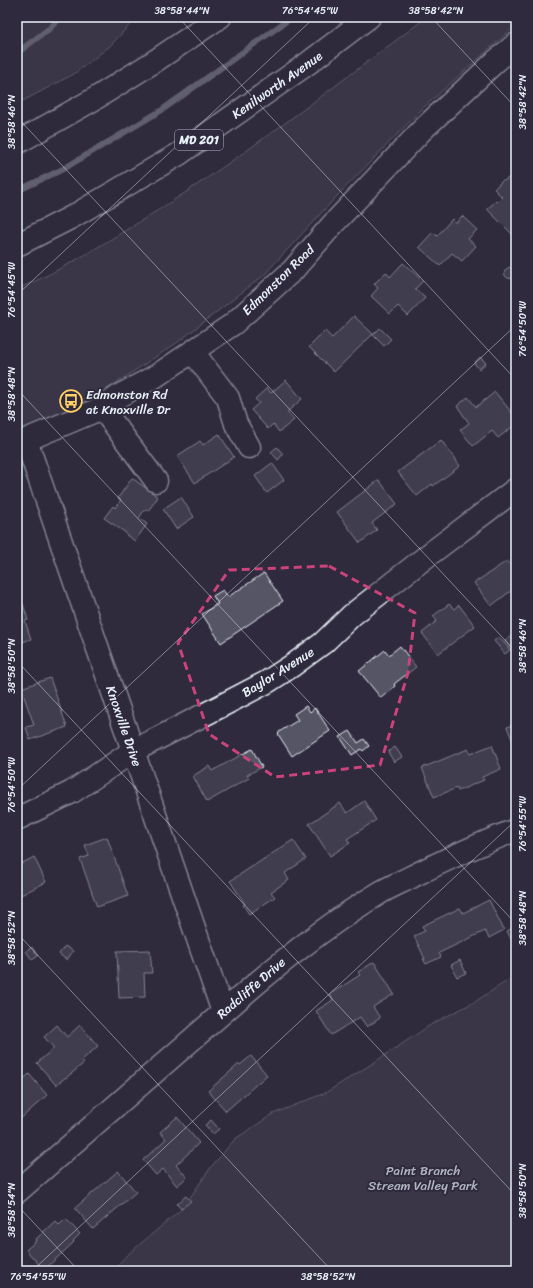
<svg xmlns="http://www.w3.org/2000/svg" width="533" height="1288" font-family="Sriracha,sans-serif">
  <rect width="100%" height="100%" fill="#2f2a3d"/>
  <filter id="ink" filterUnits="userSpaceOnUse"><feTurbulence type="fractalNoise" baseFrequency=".025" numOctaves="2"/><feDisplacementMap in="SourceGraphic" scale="8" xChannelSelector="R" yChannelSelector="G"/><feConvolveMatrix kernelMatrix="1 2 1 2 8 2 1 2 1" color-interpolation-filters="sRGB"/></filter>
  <g filter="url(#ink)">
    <path fill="#464455" stroke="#979aa6" d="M 17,17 L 137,17 L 110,46 L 74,74 L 17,104 Z
      M 427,17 L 516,17 L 516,25 L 423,108 L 337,196 L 263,276 L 178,342 L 98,395 L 37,424 L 17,430 L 17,289 C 59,272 98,247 136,224 C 237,162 332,88 427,17 Z
      M 516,975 L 516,1271 L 112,1271 L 127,1255 L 183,1208 L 211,1167 L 235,1139 L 273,1114 L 325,1093 L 370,1065 L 432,1024 L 476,1001 Z"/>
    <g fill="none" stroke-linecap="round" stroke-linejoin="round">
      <path stroke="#9c9fab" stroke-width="6" d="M 17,53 L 50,28 L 61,17
        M 17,191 L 63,169 L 162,110 L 292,17"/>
    </g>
    <path fill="#575565" stroke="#e8f1f8" d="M 511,176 L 516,181 L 515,237 L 487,209 L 496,201 L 497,202 L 502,197 L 494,189 L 503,180 L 504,181 Z
      M 462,216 L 477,230 L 468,239 L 476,246 L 462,261 L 452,253 L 440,266 L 419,247 L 433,232 L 437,236 L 452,219 L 456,223 Z
      M 403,263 L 423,281 L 415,289 L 425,298 L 408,316 L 398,306 L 390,314 L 371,296 L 378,288 L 374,284 L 386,272 L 390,277 Z
      M504.5 273a5.5 5.5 0 1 1 11 0a5.5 5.5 0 1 1-11 0Z
      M 354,316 L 373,334 L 334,372 L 309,347 L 325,331 L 332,338 Z
      M 380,328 L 391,339 L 384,346 L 373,335 Z
      M 480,357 L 486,363 L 479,369 L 474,363 Z
      M 286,380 L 302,399 L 287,412 L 294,420 L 279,432 L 273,424 L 268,429 L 251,410 L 259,403 L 255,399 L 267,388 L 271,393 Z
      M 495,392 L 516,418 L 516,424 L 498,438 L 492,431 L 473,446 L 460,430 L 469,423 L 457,406 L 468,397 L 476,407 Z
      M 219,434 L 234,457 L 195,483 L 177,456 L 200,441 L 203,445 Z
      M 441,440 L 460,466 L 433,486 L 432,484 L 417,496 L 398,472 Z
      M 277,447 L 283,454 L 278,460 L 271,452 Z
      M 272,463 L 284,480 L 267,493 L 255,476 Z
      M 132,478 L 158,497 L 148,511 L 145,509 L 139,518 L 147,524 L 135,541 L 126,535 L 126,533 L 104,518 L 113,506 L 115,508 L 121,500 L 118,498 Z
      M 379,480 L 397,504 L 372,523 L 377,530 L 360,543 L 337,512 Z
      M 181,497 L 194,517 L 176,529 L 163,509 Z
      M 507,561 L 515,571 L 516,570 L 516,587 L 491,606 L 474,583 Z
      M 264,573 L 283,601 L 221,643 L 202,614 L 218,604 L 213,596 L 223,590 L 228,597 Z
      M 17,601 L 19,606 L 23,604 L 28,620 L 25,621 L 31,639 L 17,644 Z
      M 449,604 L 454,609 L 459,605 L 475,626 L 438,654 L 422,633 L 437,621 L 433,616 Z
      M 511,636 L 516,643 L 516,650 L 513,652 L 505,641 Z
      M 499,637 L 510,650 L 505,654 L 494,641 Z
      M 400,646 L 416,667 L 394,684 L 395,686 L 381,698 L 359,671 L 385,650 L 389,655 Z
      M 50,678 L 67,727 L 30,740 L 26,727 L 34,725 L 21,688 Z
      M 306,706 L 310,712 L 315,708 L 330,731 L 292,756 L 278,734 L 279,733 L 279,732 L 298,720 L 294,714 Z
      M 516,724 L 516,749 L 507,727 Z
      M 350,731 L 358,743 L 364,739 L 369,746 L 363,751 L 361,749 L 352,755 L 340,737 Z
      M 492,745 L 501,769 L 482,777 L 484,780 L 458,791 L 457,788 L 434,797 L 422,768 L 468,749 L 470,754 Z
      M 395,747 L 402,757 L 394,762 L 388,752 Z
      M 252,749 L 262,767 L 247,775 L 249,778 L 207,802 L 193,776 L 209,766 L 212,771 Z
      M 364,801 L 376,820 L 347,839 L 350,843 L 330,856 L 309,824 L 340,803 L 347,813 Z
      M 107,837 L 128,896 L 97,907 L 80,859 L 89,856 L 85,845 Z
      M 293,840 L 306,859 L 285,873 L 289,880 L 271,892 L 275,897 L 249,914 L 243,905 L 245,904 L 230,881 Z
      M 34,857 L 46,882 L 17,897 L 17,866 Z
      M 489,900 L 504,930 L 489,938 L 485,931 L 439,953 L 441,957 L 426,964 L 423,959 L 425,959 L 414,936 L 425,931 L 422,926 L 460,908 L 463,913 Z
      M 516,926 L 516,943 L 514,945 L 507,931 Z
      M 65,946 L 73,951 L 67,960 L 59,954 Z
      M 32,947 L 38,956 L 32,960 L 26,951 Z
      M 150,950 L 152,973 L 144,973 L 145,997 L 119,998 L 117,951 Z
      M 460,960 L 466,973 L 457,977 L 451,965 Z
      M 374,962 L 394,994 L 373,1007 L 380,1018 L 367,1027 L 360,1017 L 331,1035 L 316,1011 L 333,1000 L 330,994 L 360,975 L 358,972 Z
      M 57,1025 L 67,1037 L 80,1025 L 98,1046 L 82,1060 L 84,1063 L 66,1078 L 66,1077 L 56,1085 L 37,1063 L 54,1048 L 44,1037 Z
      M 251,1056 L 267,1075 L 226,1111 L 208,1091 L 239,1064 L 240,1065 Z
      M 29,1074 L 47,1095 L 17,1122 L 17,1085 Z
      M 177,1117 L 199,1143 L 176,1165 L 187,1177 L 177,1186 L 163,1169 L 156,1175 L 143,1160 L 166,1139 L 160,1132 Z
      M 211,1120 L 219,1129 L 213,1134 L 205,1125 Z
      M 118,1171 L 136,1192 L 93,1229 L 75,1208 Z
      M 186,1196 L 191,1201 L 181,1209 L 177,1204 Z
      M 66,1219 L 80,1234 L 73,1241 L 74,1242 L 44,1270 L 26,1250 L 36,1241 L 35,1240 L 55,1221 L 59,1225 Z
      M 17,1262 L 25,1271 L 17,1271 Z"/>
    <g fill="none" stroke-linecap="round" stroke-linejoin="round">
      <g stroke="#e8f1f8" stroke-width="25">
        <path id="minor" d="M 193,352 L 228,398 L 236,424 L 249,447
          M 102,408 L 156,481
          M 26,440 L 223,1012
          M 17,442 L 26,440 L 102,408 L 119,396 L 156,376 L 233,324 L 293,270 L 333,224 L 423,129 L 496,61 L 516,44
          M 17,819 L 72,792 L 133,751 L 221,706 L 267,682 L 293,665 L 323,643 L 352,615 L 431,553 L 516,489
          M 17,1192 L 251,988 C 291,954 333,921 378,894 C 389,887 402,882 413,876 C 447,859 481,843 516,830"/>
      </g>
      <g stroke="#e8f1f8" stroke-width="25">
        <path id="major" d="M 17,143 L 96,98 L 155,61 L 220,17
          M 17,245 L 72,217 L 179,154 L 307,64 L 369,17"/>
      </g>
      <use href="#minor" stroke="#2f2a3d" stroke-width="22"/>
      <use href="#major" stroke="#2f2a3d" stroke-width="22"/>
    </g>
  </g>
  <path d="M0 0H533V1288H0ZM 329,566 L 415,613 L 408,673 L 380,765 L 275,777 L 209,734 L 178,643 L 229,570 Z" fill="#2f2a3d" fill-opacity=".55" fill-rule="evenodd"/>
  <path fill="none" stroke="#ca437a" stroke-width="3" stroke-dasharray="8 5" stroke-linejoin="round" d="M 329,566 L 415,613 L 408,673 L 380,765 L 275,777 L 209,734 L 178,643 L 229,570 Z"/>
  <path fill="none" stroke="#e8f1f8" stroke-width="1" stroke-opacity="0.45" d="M 178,17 L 516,380M 431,17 L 516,108M 17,117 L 516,652M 17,295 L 315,17M 17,389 L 516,924M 17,661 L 516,1196M 17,790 L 516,325M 17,933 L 332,1271M 17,1205 L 79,1271M 32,1271 L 516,820"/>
  <defs>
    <g id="bus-ring" transform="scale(1.15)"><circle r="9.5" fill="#2f2a3d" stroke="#ffd166" stroke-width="1.5"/><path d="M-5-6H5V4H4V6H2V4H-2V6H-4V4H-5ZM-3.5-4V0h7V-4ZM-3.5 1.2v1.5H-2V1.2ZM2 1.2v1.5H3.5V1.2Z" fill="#ffd166"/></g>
  </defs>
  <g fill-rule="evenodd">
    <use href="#bus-ring" x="71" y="401"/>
  </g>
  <g text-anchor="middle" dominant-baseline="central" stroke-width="4" stroke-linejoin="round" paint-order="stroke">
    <rect fill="#2f2a3d" stroke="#b0b5c0" stroke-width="1" x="175" y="130" width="48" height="20" rx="3"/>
    <g font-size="12" font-weight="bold" fill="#e8f1f8">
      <text x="199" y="140">MD 201</text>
    </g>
    <g font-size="13" fill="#e8f1f8" stroke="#2f2a3d">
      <text transform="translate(277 85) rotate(-35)">Kenilworth Avenue</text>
      <text transform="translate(278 280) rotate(-44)">Edmonston Road</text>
      <text transform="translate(278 672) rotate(-32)">Baylor Avenue</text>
      <text transform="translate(124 726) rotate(71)">Knoxville Drive</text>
      <text transform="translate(251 988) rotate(-41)">Radcliffe Drive</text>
    </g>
    <g font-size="13" fill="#e8f1f8" stroke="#2f2a3d" text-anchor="start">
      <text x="86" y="394">Edmonston Rd<tspan x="86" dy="15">at Knoxville Dr</tspan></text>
    </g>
    <g font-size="13" fill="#afb4bf" stroke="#2f2a3d">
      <text x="423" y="1170">Paint Branch<tspan x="423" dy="15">Stream Valley Park</tspan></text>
    </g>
  </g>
  <rect width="533" height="1288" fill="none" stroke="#2f2a3d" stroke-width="44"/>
  <rect x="22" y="22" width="489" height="1244" fill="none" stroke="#e8f1f8" stroke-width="1.5"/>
  <g font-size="10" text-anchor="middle" fill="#e8f1f8">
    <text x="182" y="14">38°58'44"N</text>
    <text x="310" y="14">76°54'45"W</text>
    <text x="436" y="14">38°58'42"N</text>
    <text transform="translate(522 102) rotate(-90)" y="4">38°58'42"N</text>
    <text transform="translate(11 122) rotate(-90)" y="4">38°58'46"N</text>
    <text transform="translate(11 290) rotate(-90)" y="4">76°54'45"W</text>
    <text transform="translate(522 329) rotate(-90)" y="4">76°54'50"W</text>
    <text transform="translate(11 394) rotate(-90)" y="4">38°58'48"N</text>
    <text transform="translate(522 646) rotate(-90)" y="4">38°58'46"N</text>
    <text transform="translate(11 666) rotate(-90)" y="4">38°58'50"N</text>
    <text transform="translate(11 785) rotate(-90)" y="4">76°54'50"W</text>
    <text transform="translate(522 824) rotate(-90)" y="4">76°54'55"W</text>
    <text transform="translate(522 918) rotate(-90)" y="4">38°58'48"N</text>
    <text transform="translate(11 938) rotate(-90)" y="4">38°58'52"N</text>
    <text transform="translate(522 1191) rotate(-90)" y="4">38°58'50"N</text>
    <text transform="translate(11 1210) rotate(-90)" y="4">38°58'54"N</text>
    <text x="38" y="1280">76°54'55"W</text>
    <text x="328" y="1280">38°58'52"N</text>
  </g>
</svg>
